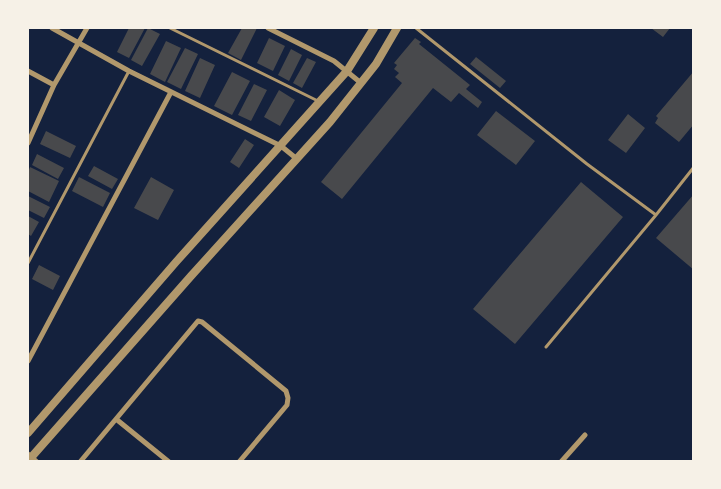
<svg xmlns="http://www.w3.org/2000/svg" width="721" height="489" font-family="'PT Sans Narrow',sans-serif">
  <rect width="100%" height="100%" fill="#14213d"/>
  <path fill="#48494c" d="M 129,28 L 145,28 L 129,58 L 117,52 Z
    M 148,28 L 160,34 L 142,66 L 131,60 Z
    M 242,28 L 257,28 L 241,60 L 228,53 Z
    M 651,28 L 670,28 L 663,37 Z
    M 269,38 L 285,46 L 273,71 L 257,63 Z
    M 415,38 L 421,42 L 419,44 L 470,85 L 466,89 L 482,102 L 478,108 L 459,93 L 451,102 L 433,88 L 342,199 L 321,182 L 402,83 L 395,77 L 399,73 L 394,69 L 397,65 L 394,63 Z
    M 166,41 L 181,48 L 165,82 L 150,74 Z
    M 185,48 L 198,54 L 181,89 L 167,82 Z
    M 291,49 L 302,55 L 289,81 L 278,75 Z
    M 476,57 L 506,81 L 500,88 L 470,64 Z
    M 200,58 L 215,65 L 200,98 L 185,91 Z
    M 307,58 L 316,62 L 302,88 L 293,83 Z
    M 694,71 L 694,124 L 679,142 L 655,123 L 658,118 L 656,116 Z
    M 232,72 L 250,81 L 232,115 L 214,106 Z
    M 254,84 L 267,90 L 251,121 L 238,115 Z
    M 279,90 L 295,100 L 280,126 L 264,117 Z
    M 496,111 L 535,141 L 516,165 L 477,135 Z
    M 628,114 L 645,128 L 626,153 L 608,140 Z
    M 46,131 L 76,146 L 70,158 L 40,144 Z
    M 245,139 L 254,145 L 239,168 L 230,162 Z
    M 37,154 L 64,168 L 58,179 L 32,165 Z
    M 94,166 L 118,179 L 112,189 L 88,176 Z
    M 30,167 L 59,181 L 49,202 L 28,191 L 28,172 Z
    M 79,177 L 110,193 L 103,207 L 72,191 Z
    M 151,177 L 174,190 L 158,220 L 134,208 Z
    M 581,182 L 623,217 L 515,344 L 473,309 Z
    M 694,194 L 694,270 L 656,238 Z
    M 28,196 L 50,207 L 44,218 L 28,210 Z
    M 28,216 L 39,222 L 31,236 L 28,234 Z
    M 39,265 L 60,276 L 53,290 L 32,279 Z"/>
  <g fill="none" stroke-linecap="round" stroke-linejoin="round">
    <path stroke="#b1986c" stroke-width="3" d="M 170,28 L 320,102
      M 416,28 L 587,164 L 656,215
      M 28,263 L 129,71
      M 546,347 L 656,215 L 694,167"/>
    <path stroke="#b1986c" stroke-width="5" d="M 52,28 L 129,71 L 281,146 L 297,159
      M 268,28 L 334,61 L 361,83
      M 28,71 L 54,85
      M 28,143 L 54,85 L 87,28
      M 28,361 L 171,92
      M 116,419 L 169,462
      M 28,454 L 37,462
      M 80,462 L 198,321 L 202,322 L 286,391 L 288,398 L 287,405 L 239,462
      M 561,462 L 585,435"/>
    <path stroke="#b1986c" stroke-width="8" d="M 28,433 L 176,262 L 347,71 L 374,28
      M 28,461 L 191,276 L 330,122 L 376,64 L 397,28"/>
  </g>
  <rect width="721" height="489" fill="none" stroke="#f6f1e7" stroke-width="58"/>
</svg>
